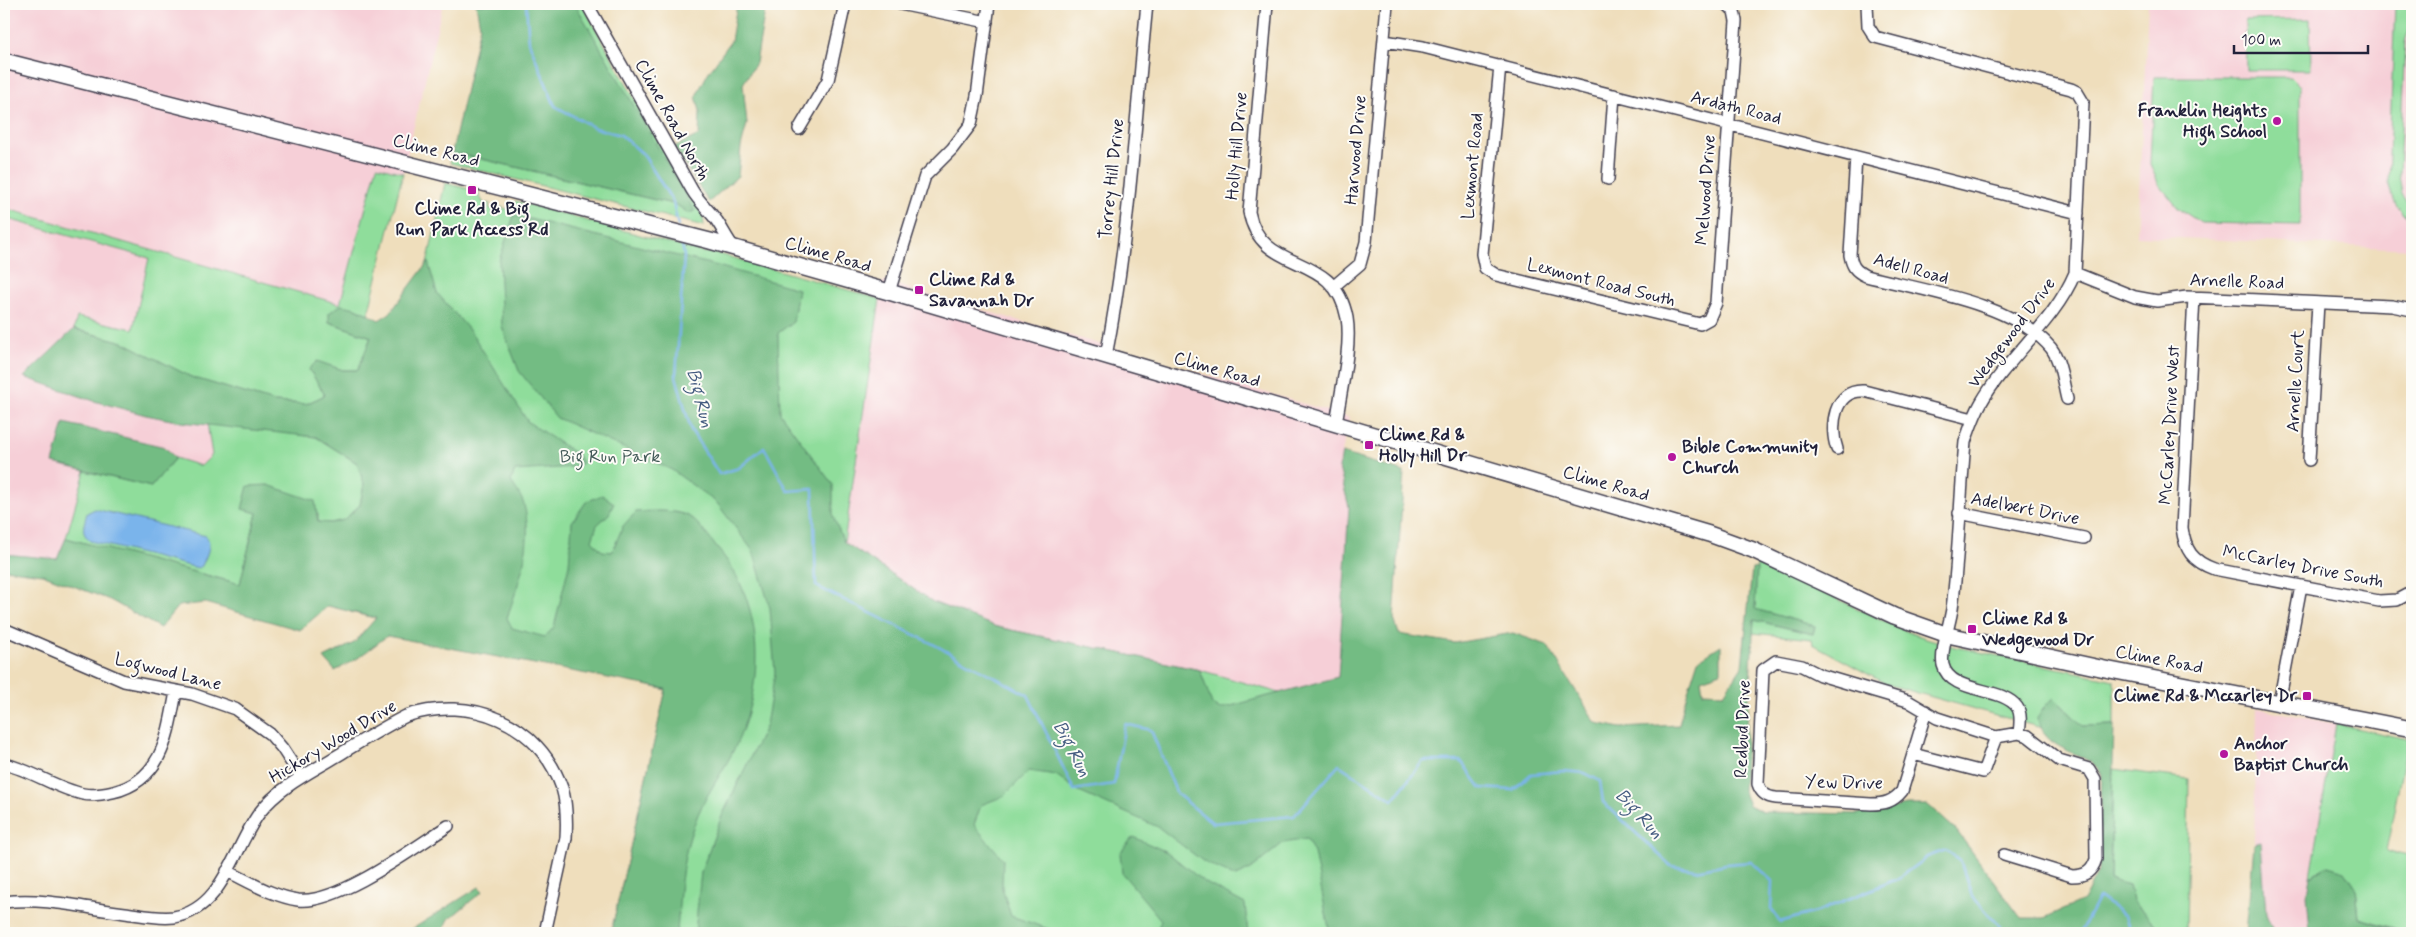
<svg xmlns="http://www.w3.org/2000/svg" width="2416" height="937" font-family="Mynerve,sans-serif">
  <rect width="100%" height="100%" fill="#fdfcf7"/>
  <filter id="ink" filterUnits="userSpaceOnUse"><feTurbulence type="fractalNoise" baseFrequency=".02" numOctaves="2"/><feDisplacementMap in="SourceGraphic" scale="10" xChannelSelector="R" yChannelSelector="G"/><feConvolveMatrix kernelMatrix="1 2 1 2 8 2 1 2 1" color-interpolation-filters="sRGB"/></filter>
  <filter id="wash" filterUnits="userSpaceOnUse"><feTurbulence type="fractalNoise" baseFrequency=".0096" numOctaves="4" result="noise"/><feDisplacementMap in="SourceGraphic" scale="20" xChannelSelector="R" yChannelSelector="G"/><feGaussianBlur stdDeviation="1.12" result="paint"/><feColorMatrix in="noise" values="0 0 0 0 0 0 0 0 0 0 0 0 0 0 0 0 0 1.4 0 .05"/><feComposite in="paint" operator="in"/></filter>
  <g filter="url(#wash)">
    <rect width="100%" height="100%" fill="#efdebc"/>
    <path fill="#f6cfd7" d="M 4,4 L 443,4 L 403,173 L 377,166 L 341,305 L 4,208 Z
      M 2148,4 L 2412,4 L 2412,249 L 2137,236 Z
      M 4,218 L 149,258 L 133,330 L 77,317 L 74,329 L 25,377 L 94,401 L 146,415 L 181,422 L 207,423 L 212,455 L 201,466 L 175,458 L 165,447 L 53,463 L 85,471 L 66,538 L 57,559 L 4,554 Z
      M 883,281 L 1349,417 L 1339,468 L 1349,507 L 1338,677 L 1220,709 L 1200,670 L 997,627 L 933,602 L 844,542 Z
      M 2257,708 L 2336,724 L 2307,894 L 2310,931 L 2305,933 L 2274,933 L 2266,914 L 2261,842 L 2254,844 Z"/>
    <path fill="#8fdd9b" stroke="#58806b" d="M 575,4 L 582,4 L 660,144 L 703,216 L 704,226 L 450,163 L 452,152 L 677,205 L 688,213 Z
      M 2395,4 L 2407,4 L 2407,8 L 2412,4 L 2412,20 L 2405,42 L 2399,175 L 2402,194 L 2412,208 L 2412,222 L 2396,206 L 2388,183 Z
      M 2310,19 L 2311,70 L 2246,70 L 2245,20 Z
      M 2154,77 L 2291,77 L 2300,86 L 2300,225 L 2201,223 L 2178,208 L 2158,183 L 2150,164 Z
      M 377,166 L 403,173 L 368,314 L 356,308 L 329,322 L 371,337 L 358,370 L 343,370 L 316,362 L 309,369 L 325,395 L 306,404 L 274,402 L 191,377 L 123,342 L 74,329 L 77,317 L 133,329 L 149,258 L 4,218 L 4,208 L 340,304 Z
      M 445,183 L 477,191 L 484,204 L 490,203 L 489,208 L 499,211 L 501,207 L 506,209 L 516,201 L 702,252 L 716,253 L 880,299 L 834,611 L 997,627 L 1200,670 L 1380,722 L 1734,933 L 611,933 L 666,690 L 350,612 Z
      M 207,423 L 316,437 L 357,463 L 364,484 L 360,505 L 344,520 L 331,523 L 318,522 L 318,514 L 257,513 L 240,584 L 66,538 L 85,471 L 151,487 L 175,458 L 201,466 L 212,455 Z
      M 1757,562 L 1913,634 L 1956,647 L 2114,680 L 2114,725 L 2083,726 L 2054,698 L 2037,718 L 2042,728 L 1886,684 L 1813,644 L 1812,639 L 1753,633 L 1754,620 L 1813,634 L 1815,626 L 1754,609 Z
      M 2336,724 L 2408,739 L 2386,851 L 2412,857 L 2412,933 L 2359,918 L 2356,888 L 2328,866 L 2310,876 Z
      M 2113,769 L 2189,779 L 2186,933 L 2163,933 L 2133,901 L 2129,885 L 2110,880 Z"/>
    <path fill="#73bc83" stroke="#4a6f5f" d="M 476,4 L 575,4 L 695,211 L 688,213 L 677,205 L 452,152 L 480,26 Z
      M 737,4 L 766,4 L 756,63 L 743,84 L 747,124 L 741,147 L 738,176 L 709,202 L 674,147 L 699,135 L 700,111 L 696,96 L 708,73 L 731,41 Z
      M 514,215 L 714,265 L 798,289 L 793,322 L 778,333 L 780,413 L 833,485 L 833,516 L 844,542 L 933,602 L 997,627 L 1200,670 L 1212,704 L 1220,709 L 1338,677 L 1349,507 L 1339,468 L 1342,453 L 1404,472 L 1394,619 L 1399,634 L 1455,643 L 1513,633 L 1547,645 L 1596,723 L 1621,728 L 1679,725 L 1684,704 L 1698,660 L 1721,645 L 1721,672 L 1701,679 L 1703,692 L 1724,693 L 1742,666 L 1752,569 L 1757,568 L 1755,609 L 1815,626 L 1813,634 L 1754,620 L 1743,790 L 1749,805 L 1763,812 L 1857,814 L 1907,805 L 1928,805 L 1956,830 L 2021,918 L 2044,918 L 2083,901 L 2098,872 L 2102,775 C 2093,755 2060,753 2046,736 C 2042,731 2040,723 2037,718 L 2046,705 L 2054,698 L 2083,726 L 2114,725 L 2110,880 L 2129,885 L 2133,901 L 2163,933 L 1330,933 L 1314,853 L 1307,839 L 1283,843 L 1255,866 L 1236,877 L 1204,862 L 1158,827 L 1079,792 L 1056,775 L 1029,771 L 1004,796 L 981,805 L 974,825 L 1003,859 L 1002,888 L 1011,916 L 1060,933 L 695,933 L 701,872 L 721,818 L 766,725 L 775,673 L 770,608 L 753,551 L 717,503 L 672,470 L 557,418 L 519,371 L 502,327 L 499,261 Z
      M 428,262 L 437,293 L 471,332 L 528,422 L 578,455 L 582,463 L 574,467 L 515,471 L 511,481 C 515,488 522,497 524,505 C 534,543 519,582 507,618 L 512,628 L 545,637 L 554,627 L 569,565 L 572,522 L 586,502 L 602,495 L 614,503 L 609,514 L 597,525 L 592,540 L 602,551 L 612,552 L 623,526 L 636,512 C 652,511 673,509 688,516 C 697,520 712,542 718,549 C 765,604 765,682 736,745 C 724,772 703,797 694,825 C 680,863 680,894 677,933 L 611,933 L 666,689 L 387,636 L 358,658 L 335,671 L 324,658 L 354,643 L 376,618 L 328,606 L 300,630 L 205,603 L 178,606 L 160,628 L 110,600 L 42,574 L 4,569 L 4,554 L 57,559 L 66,538 L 240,584 L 257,513 L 242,509 L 248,486 L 268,485 L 315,501 L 318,522 L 331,523 L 344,520 L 360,505 L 364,484 L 357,463 L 316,437 L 181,422 L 146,415 L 94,401 L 24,377 L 74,329 L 123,342 L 191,377 L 274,402 L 306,404 L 325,395 L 309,369 L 317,361 L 343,370 L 358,370 L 371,337 L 329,322 L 329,313 L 341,305 L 356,308 L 379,320 L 390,313 Z
      M 64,423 L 165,447 L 175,458 L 151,487 L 53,463 Z
      M 1133,837 L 1167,852 L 1204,882 L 1245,904 L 1248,933 L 1156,933 L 1161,920 L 1122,873 L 1120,853 Z
      M 2261,842 L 2266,914 L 2274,933 L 2246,933 L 2254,844 Z
      M 2328,866 L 2345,871 L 2356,888 L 2359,918 L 2406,933 L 2305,933 L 2310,931 L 2307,894 L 2310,876 Z
      M 479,887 L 483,891 L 449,919 L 442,933 L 406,933 Z"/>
    <path fill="#7ab4eb" stroke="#4e6b93" d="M 95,509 L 206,536 C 213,545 206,556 202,566 L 198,568 L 90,541 C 80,532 84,525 87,513 Z"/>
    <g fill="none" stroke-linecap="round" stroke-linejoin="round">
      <path stroke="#7ab4eb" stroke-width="2.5" d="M 526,4 L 529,42 L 555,106 L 595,128 L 621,135 L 643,154 L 673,202 L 678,226
        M 681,239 L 684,256 L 676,376 L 691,430 L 719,474 L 739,468 L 764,447 L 788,491 L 813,489 L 816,586 L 933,644 L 1028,695 L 1074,790 L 1114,784 L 1125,724 L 1151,730 L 1177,794 L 1213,823 L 1294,816 L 1339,765 L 1393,800 L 1423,761 L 1461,761 L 1481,788 L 1513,790 L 1531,774 L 1563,771 L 1585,773 L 1600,781 L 1603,802 L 1671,866 L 1696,870 L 1726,864 L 1751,862 L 1772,881 L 1771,909 L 1780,922 L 1819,911 L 1897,879 L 1927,857 L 1946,850 L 1960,860 L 1972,896 L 1999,925 L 2004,933
        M 2080,933 L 2099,897 L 2125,916 L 2131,933"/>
    </g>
  </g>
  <g filter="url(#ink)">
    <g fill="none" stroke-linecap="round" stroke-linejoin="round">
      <g stroke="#413e4e" stroke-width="14">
        <path id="minor" d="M 587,4 L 692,190 C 699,202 709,210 717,221 C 723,230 727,239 734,248
          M 900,4 L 987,22
          M 1267,4 L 1249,212 C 1262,277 1334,248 1347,318 C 1352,347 1340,394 1336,424
          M 1867,4 L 1868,26 L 1875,37 L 2071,89 L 2077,92 L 2083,102 L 2075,273 C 2054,323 2008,356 1981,403 C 1974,415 1970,428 1965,442 C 1960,497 1959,554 1952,609 C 1950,623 1940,653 1943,665 C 1950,694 2002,686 2017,707 C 2022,714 2020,725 2019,733
          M 1384,41 L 1423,47 L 2078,213
          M 1500,66 L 1482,254 L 1485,268 L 1496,275 L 1700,324 L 1709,319 L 1716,303 L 1736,21 L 1734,11 L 1727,4
          M 799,129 L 828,80 L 845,4
          M 1856,157 L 1850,255 C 1852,266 1855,271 1866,276 C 1921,290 2014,303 2051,348 C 2061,361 2063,384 2067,399
          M 1608,179 L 1614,95
          M 2075,273 L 2135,297 L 2157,301 L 2187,297 L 2214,298 L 2392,306 L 2412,310
          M 1333,287 L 1360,264 L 1366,242 L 1387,4
          M 889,292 L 925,176 L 952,149 L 971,124 L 977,96 L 989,4
          M 2194,297 L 2182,528 C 2185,550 2192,561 2214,569 L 2379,601 L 2397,600 L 2412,592
          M 1106,356 C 1129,240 1135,121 1147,4
          M 1837,449 C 1829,427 1834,389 1864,391 L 1973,419
          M 2309,460 L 2318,303
          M 1959,513 L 2084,538
          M 4,629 L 124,681 L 192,694 L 235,709 L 270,734 L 282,748 L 301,777
          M 2279,703 L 2301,586
          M 1926,711 L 1902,791 C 1893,802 1884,804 1871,804 L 1776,798 C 1766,797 1761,793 1758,784 L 1763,670 L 1776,661 L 1802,666 L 1820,675 L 1908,701 L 1937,718 L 1996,737 L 2019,733 L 2028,736 L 2059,760 L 2089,769 L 2095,779 L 2096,859 C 2092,872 2085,876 2072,876 L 2004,855
          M 1913,754 L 1983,772 L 1996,737
          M 4,764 C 32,770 55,788 83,794 C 92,796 104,794 113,792 C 163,780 168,734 176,692
          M 227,871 C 250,882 272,896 298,900 C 337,905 414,848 448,826
          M 4,902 C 43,897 85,908 125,913 C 141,915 158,919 174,917 C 224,909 234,846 260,812 C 279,787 311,772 337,756 C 360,742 382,728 406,716 C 470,695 539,722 562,788 C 567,804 567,821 566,838 L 545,933"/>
      </g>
      <g stroke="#413e4e" stroke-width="18">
        <path id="major" d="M 4,61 L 710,241 L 889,292 L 1709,534 L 1753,550 L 1894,616 L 1948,635 L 2105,669 L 2412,729"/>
      </g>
      <use href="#minor" stroke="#fff" stroke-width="11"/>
      <use href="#major" stroke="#fff" stroke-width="15"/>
    </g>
  </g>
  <g fill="#b5179e" stroke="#fdfcf7" stroke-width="2">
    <circle cx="2277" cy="121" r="5"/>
    <rect x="467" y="185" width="10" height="10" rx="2.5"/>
    <rect x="914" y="285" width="10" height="10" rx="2.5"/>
    <rect x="1364" y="440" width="10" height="10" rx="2.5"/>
    <circle cx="1672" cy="457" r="5"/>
    <rect x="1967" y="624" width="10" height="10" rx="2.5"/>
    <rect x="2302" y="691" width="10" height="10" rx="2.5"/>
    <circle cx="2224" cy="754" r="5"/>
  </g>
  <g text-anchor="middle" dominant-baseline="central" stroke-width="4" stroke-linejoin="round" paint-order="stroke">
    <g font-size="18" fill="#22223b" stroke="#fdfcf7">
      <text transform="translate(1736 108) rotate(14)">Ardath Road</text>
      <text transform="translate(672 120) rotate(61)">Clime Road North</text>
      <text transform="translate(1237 146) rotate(-85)">Holly Hill Drive</text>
      <text transform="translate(1356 150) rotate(-85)">Harwood Drive</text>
      <text transform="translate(436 151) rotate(14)">Clime Road</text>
      <text transform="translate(1473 166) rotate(-85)">Lexmont Road</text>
      <text transform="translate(1112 179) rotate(-84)">Torrey Hill Drive</text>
      <text transform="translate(1706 190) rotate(-86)">Melwood Drive</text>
      <text transform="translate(828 255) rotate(16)">Clime Road</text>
      <text transform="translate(1911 269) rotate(15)">Adell Road</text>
      <text transform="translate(2237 282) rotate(2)">Arnelle Road</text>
      <text transform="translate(1601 283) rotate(14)">Lexmont Road South</text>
      <text transform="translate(2012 333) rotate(-53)">Wedgewood Drive</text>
      <text transform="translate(1217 370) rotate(16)">Clime Road</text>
      <text transform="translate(2296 381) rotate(-87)">Arnelle Court</text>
      <text transform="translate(2170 425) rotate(-87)">McCarley Drive West</text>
      <text transform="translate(1606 484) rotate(16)">Clime Road</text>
      <text transform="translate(2025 509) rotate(11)">Adelbert Drive</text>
      <text transform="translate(2303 567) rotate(11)">McCarley Drive South</text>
      <text transform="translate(2159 660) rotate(11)">Clime Road</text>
      <text transform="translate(168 672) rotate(14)">Logwood Lane</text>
      <text transform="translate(1743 729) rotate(-88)">Redbud Drive</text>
      <text transform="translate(333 742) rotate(-31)">Hickory Wood Drive</text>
      <text transform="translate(1844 783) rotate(1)">Yew Drive</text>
    </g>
    <g font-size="18" font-weight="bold" fill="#22223b" stroke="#fdfcf7" text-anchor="start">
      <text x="2267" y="111" text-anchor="end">Franklin Heights<tspan x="2267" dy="21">High School</tspan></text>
      <text x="472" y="209" text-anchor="middle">Clime Rd &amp; Big<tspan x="472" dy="21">Run Park Access Rd</tspan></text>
      <text x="929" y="280">Clime Rd &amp;<tspan x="929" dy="21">Savannah Dr</tspan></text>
      <text x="1379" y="435">Clime Rd &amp;<tspan x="1379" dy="21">Holly Hill Dr</tspan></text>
      <text x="1682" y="447">Bible Community<tspan x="1682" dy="21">Church</tspan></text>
      <text x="1982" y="619">Clime Rd &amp;<tspan x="1982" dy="21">Wedgewood Dr</tspan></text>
      <text x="2297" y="696" text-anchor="end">Clime Rd &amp; Mccarley Dr</text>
      <text x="2234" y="744">Anchor<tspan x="2234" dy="21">Baptist Church</tspan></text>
    </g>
    <g font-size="18" fill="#435a58" stroke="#fdfcf7">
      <text x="610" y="457">Big Run Park</text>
    </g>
    <g font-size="19" font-style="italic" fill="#455c81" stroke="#fdfcf7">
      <text transform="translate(700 398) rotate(75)">Big Run</text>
      <text transform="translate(1072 749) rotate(62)">Big Run</text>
      <text transform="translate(1639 814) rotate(47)">Big Run</text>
    </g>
  </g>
  <rect width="2416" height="937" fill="none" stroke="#fdfcf7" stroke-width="20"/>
  <path d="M2234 45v8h134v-8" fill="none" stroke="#22223b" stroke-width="2.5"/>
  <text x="2241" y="45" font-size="15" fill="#22223b" stroke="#fdfcf7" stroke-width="4" paint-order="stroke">100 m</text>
</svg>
